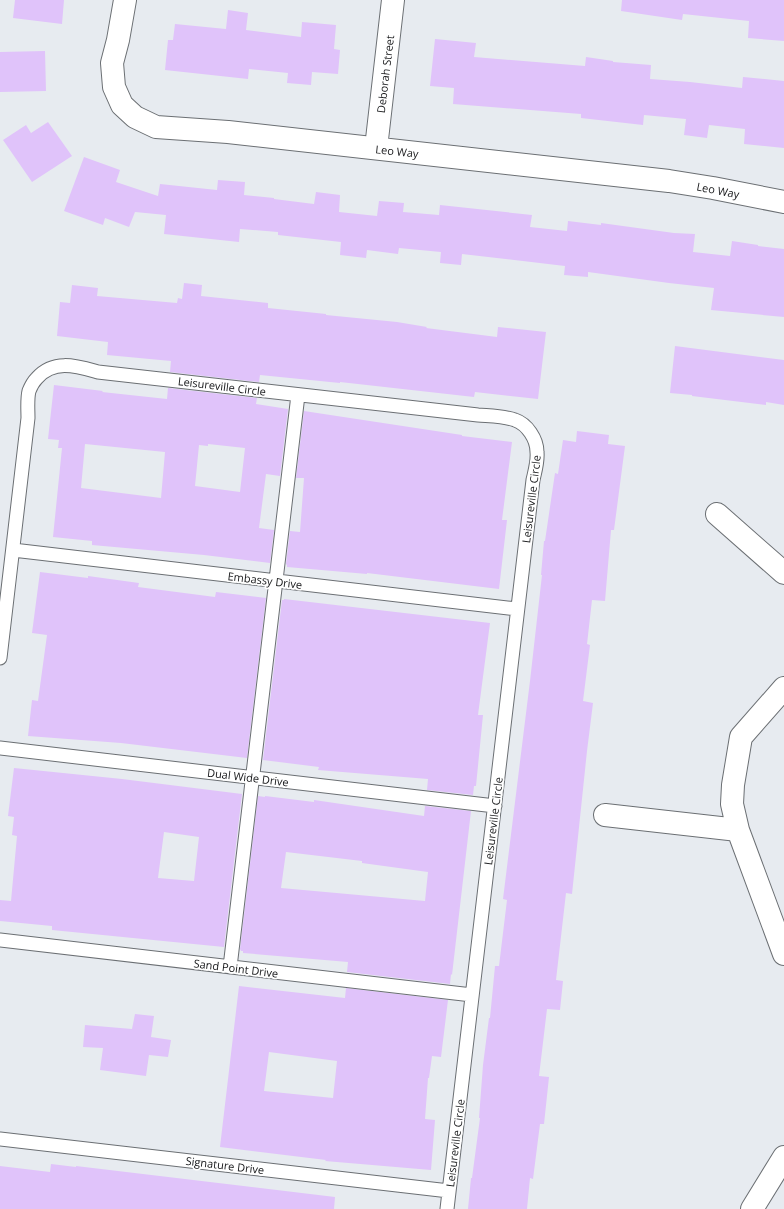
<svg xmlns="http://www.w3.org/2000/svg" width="784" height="1209" font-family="'Open Sans',sans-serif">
  <rect width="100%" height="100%" fill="#e7ebf0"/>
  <path fill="#e0c3fa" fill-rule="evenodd" d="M 15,0 L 64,0 L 62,24 L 13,18 Z
    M 622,0 L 784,0 L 784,41 L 748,38 L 749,21 L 683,14 L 682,20 L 621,11 Z
    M 228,10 L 248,13 L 246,30 L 301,37 L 302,22 L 336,25 L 334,49 L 340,50 L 338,74 L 312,72 L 311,85 L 287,83 L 288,73 L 249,69 L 248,79 L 165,70 L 168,40 L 173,40 L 175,24 L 226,29 Z
    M 435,39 L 476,43 L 474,57 L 585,66 L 586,57 L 613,61 L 613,62 L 651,65 L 650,79 L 690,82 L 742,88 L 743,77 L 784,81 L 784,148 L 744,144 L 745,129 L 709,125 L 707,138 L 684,135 L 686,119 L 644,115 L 643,125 L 581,118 L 581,114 L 453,104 L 454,88 L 430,86 Z
    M 45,51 L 46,91 L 0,92 L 0,52 Z
    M 48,122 L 72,156 L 32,182 L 3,140 L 26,125 L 31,133 Z
    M 84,157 L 120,170 L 116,182 L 158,196 L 160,184 L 217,190 L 218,180 L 245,182 L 244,195 L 274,198 L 274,199 L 314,204 L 316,192 L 340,195 L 339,212 L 377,216 L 379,201 L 404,203 L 403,212 L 439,215 L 440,205 L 532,215 L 530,227 L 567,231 L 568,221 L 601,225 L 601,223 L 674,233 L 695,234 L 693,252 L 730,256 L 732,241 L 758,245 L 758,246 L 784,249 L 784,317 L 711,310 L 714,288 L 669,283 L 588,272 L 588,277 L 564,275 L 565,266 L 462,254 L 461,265 L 440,263 L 441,252 L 399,248 L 398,254 L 367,250 L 366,258 L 340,255 L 341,242 L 278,235 L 278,232 L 240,229 L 239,242 L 164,234 L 166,215 L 135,212 L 129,227 L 105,218 L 103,225 L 64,211 Z
    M 184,283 L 202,285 L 201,296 L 268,303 L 268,308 L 326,314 L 326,315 L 397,322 L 427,327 L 426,328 L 497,337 L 498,327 L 546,332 L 538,399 L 475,392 L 474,397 L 340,382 L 340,383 L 260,375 L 259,382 L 170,372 L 171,361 L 107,355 L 108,342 L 57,336 L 60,302 L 70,303 L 72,285 L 98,288 L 97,296 L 177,303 L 178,298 L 182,299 Z
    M 675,346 L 784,360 L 784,405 L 766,402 L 766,405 L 692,396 L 692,395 L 670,393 Z
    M 54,385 L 103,391 L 102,392 L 167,399 L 168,388 L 257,398 L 256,404 L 288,409 L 280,476 L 266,474 L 259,528 L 274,530 L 270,563 L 204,555 L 92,545 L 92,541 L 53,537 L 62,448 L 58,448 L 59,440 L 48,439 ZM 85,444 L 165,452 L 161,498 L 81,488 ZM 208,444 L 245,448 L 240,492 L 195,486 L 199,445 L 208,446 Z
    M 304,411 L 462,435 L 462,436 L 512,442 L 502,520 L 507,520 L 499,589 L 367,573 L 367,574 L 287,567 L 287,565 L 286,564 L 290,531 L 300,532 L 304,478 L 296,478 Z
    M 577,431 L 609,435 L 608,444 L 625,446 L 614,530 L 611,530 L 605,601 L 592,600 L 587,644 L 590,645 L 583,701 L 593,703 L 587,751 L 572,894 L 566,893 L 556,980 L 563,981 L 560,1010 L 547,1009 L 539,1076 L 549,1077 L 544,1124 L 540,1124 L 533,1179 L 530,1178 L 527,1209 L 468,1209 L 471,1178 L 472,1178 L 480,1118 L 479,1118 L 483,1065 L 489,1018 L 490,1018 L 495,966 L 499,966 L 507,900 L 503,899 L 530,681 L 542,575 L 541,575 L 544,541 L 545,541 L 555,473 L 558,474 L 563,440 L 576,442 Z
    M 40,572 L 88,578 L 88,576 L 139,583 L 138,587 L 215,597 L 216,592 L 266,598 L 247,758 L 121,743 L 28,736 L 32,700 L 38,701 L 47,635 L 32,633 Z
    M 284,599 L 490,623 L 478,715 L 483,715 L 476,786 L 474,786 L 473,795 L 427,790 L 428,779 L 318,770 L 319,767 L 263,760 L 282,600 L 284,600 Z
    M 14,768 L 122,779 L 242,794 L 224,947 L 52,930 L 52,926 L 0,921 L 0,900 L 11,901 L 17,836 L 12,835 L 14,817 L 8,816 ZM 164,832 L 199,837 L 194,881 L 158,878 Z
    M 258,796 L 265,797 L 265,796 L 314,802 L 314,800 L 424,816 L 425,806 L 471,811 L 452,975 L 451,974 L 450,984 L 347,972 L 348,962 L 243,953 L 243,951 L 241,951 L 240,949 ZM 286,852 L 362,861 L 362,863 L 428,872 L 425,901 L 281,888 Z
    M 239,986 L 345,998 L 346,988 L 448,1000 L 441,1057 L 432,1056 L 429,1078 L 428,1078 L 425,1119 L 435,1120 L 431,1170 L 325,1161 L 326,1160 L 220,1147 ZM 269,1052 L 337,1061 L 333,1098 L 264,1091 Z
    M 135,1014 L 154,1016 L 151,1037 L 171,1040 L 168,1057 L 149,1055 L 146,1076 L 100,1070 L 103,1048 L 83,1047 L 85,1025 L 132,1029 Z
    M 51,1164 L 76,1167 L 76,1166 L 335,1197 L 334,1209 L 0,1209 L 0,1166 L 50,1172 Z"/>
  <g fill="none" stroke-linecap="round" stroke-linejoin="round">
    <g stroke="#6b6f73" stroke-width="15">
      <path id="service" d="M 13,550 L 517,609
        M 0,658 L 28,418 C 28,410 27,399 29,391 C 31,386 34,381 37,378 C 54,359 76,366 98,372 L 478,415 C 490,416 504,416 515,420 C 527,424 537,439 537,452 C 538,461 535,471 533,480 L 447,1209
        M 0,748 L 495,806
        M 0,940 L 472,995
        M 230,967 L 298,395
        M 0,1139 L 449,1191"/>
    </g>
    <g stroke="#6b6f73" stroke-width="24">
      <path id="minor" d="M 125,0 L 118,40 L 112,63 L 114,87 L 122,105 L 135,117 L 156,127 L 228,132 L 669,181 L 713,188 L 784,202
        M 376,148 L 393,0
        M 717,514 L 784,573
        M 784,688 L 741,737 L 733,785 L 732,804 L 738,830 L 784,954
        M 605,815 L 738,830
        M 752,1209 L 784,1157"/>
    </g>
    <use href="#service" stroke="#fff" stroke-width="13"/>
    <use href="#minor" stroke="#fff" stroke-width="22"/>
  </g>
  <g text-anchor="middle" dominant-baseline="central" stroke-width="3.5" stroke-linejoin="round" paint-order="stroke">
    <g font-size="11" fill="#161719" stroke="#fff">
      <text transform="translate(385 74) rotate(-83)">Deborah Street</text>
      <text transform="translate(397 151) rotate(6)">Leo Way</text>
      <text transform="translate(718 190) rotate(11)">Leo Way</text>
      <text transform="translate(222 386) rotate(7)">Leisureville Circle</text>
      <text transform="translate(531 499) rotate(-83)">Leisureville Circle</text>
      <text transform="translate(265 580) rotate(7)">Embassy Drive</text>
      <text transform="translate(248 777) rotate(7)">Dual Wide Drive</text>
      <text transform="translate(493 821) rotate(-83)">Leisureville Circle</text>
      <text transform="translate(236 968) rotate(7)">Sand Point Drive</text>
      <text transform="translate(455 1143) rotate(-83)">Leisureville Circle</text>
      <text transform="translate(225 1165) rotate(7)">Signature Drive</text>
    </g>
  </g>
</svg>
